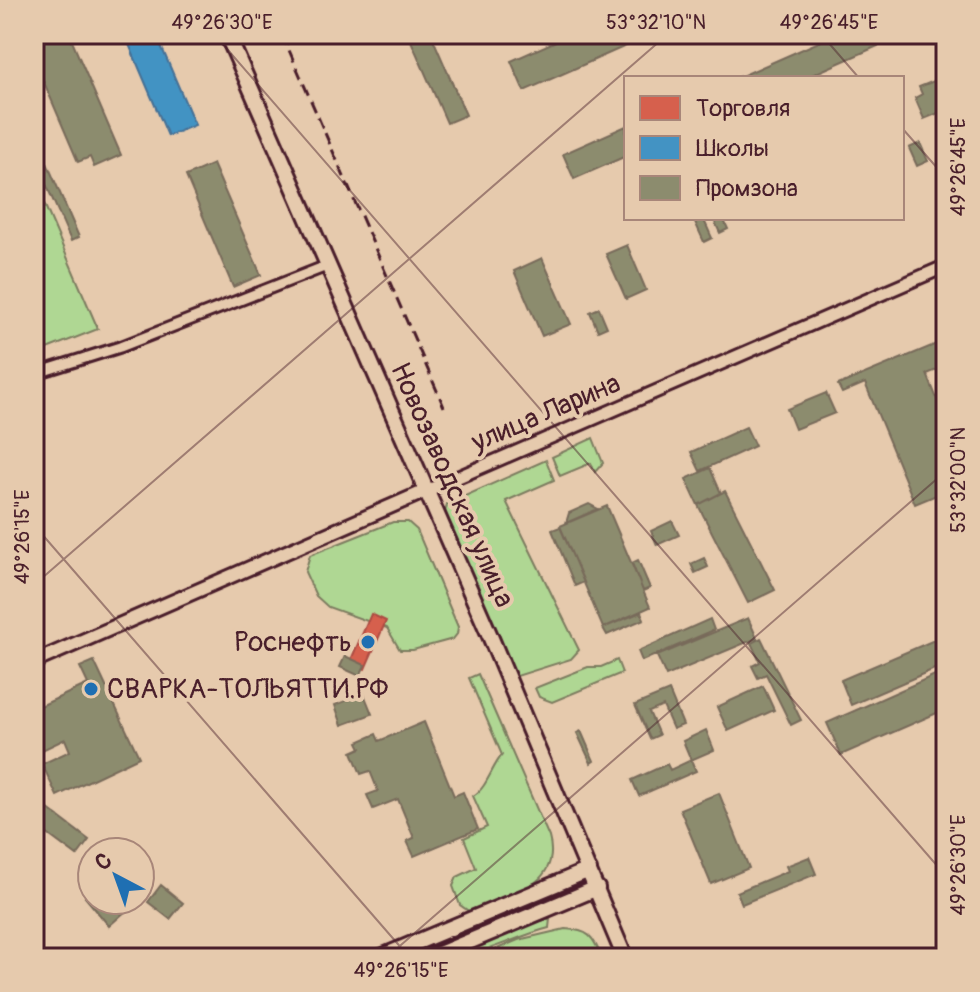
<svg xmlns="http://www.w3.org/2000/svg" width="980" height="992" font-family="Pangolin,sans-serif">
  <rect width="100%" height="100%" fill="#e6caad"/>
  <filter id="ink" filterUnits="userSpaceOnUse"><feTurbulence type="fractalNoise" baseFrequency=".0125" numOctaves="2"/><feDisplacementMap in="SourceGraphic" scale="16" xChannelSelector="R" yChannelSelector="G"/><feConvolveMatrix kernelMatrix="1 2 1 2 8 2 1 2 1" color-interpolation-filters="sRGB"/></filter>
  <g filter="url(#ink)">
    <path fill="#afd793" stroke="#7c7b5f" stroke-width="2" d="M 34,180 L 98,329 L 34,354 Z
      M 593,438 L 603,463 L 595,472 L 591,463 L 560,476 L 552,457 Z
      M 546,460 L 554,480 L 506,501 L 579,650 L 571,659 L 517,676 L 513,673 L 445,512 L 447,504 Z
      M 393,522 L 408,522 L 417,530 L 458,627 L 457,634 L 453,639 L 413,650 L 400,650 L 387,628 L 328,607 L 316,596 L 305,572 L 310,555 Z
      M 617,660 L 622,673 L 552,702 L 539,697 L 535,688 L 588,667 L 601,667 Z
      M 478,674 L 549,837 C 563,887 505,897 470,912 L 460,905 L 453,886 L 457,877 L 476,868 L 464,838 L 487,827 L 473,796 C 487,788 491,768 502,755 L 469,678 Z
      M 536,899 L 538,903 L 535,907 L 414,958 L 394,958 Z
      M 550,919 L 549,928 C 513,937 480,958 443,958 L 521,925 Z
      M 565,929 C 589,930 593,936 602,958 L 476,958 L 518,940 Z"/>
    <path fill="#d6604d" stroke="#ac4c43" stroke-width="2" d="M 371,614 L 386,621 L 365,669 L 350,662 Z"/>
    <path fill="#4393c3" stroke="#457095" stroke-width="2" d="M 147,34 L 156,34 L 195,125 L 168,136 L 128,42 Z"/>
    <path fill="#8c8c6e" stroke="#786b5a" stroke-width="2" d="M 34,34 L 69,34 L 121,155 L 94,167 L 90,157 L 78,162 L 34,59 Z
      M 408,34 L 431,34 L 466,115 L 447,123 Z
      M 572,34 L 653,34 L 524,91 L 511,61 Z
      M 837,34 L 905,34 L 805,78 L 737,78 Z
      M 939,79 L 942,86 L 946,84 L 946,110 L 924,119 L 915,98 L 922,94 L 919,87 Z
      M 626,126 L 626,156 L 574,179 L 563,154 Z
      M 34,133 L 79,237 L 71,241 L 34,157 Z
      M 920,143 L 928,161 L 917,166 L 909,148 Z
      M 213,164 L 261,275 L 233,287 L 186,176 Z
      M 703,218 L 712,238 L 704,242 L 695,222 Z
      M 713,218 L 723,218 L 728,229 L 720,233 Z
      M 627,245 L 646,290 L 626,299 L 606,254 Z
      M 542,258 L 571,324 L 542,336 L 514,271 Z
      M 599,308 L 607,327 L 598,331 L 590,312 Z
      M 946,340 L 946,366 L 927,374 L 946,421 L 946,491 L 915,504 L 865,383 L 842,393 L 838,385 Z
      M 826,393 L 835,413 L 795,429 L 787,409 Z
      M 746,427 L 755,446 L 700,471 L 691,452 Z
      M 710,468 L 721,493 L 698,505 L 686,479 Z
      M 725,491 L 775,590 L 748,603 L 698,505 Z
      M 589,504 L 598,509 L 566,523 L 569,513 Z
      M 607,506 L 650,607 L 603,628 L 560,526 Z
      M 672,521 L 679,535 L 657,545 L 651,531 Z
      M 560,527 L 584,582 L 575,586 L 552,530 Z
      M 704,558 L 708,567 L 695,573 L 691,564 Z
      M 638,560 L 650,588 L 643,591 L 632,563 Z
      M 641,612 L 644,619 L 607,635 L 603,628 Z
      M 748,618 L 757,638 L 666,676 L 657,656 Z
      M 710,619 L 714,630 L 642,661 L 638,651 Z
      M 946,635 L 946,664 L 851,705 L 841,680 Z
      M 761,638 L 801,720 L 791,725 L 766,674 L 758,678 L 752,666 L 760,662 L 751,643 Z
      M 345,656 L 365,665 L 360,676 L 340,667 Z
      M 94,661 L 139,757 L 57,796 L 42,764 L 70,751 L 65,739 L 34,754 L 34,709 L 88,684 L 80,667 Z
      M 946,670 L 946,709 L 841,755 L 827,723 Z
      M 763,686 L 774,710 L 728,731 L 717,707 Z
      M 669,691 L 683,725 L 673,729 L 663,706 L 649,712 L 659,735 L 650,739 L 635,705 Z
      M 364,694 L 372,714 L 342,725 L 335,705 Z
      M 424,722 L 454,796 L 463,792 L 478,829 L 414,856 L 407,841 L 414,838 L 398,799 L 373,809 L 367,795 L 378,791 L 370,771 L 361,774 L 352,752 L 361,748 L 358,742 L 376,734 L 379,741 Z
      M 706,730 L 714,750 L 691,760 L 683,741 Z
      M 581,731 L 594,761 L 591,763 L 577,733 Z
      M 691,760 L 696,771 L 639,796 L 632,780 L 667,764 L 670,770 Z
      M 719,793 L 749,868 L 711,884 L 680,809 Z
      M 35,799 L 89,840 L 77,856 L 34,824 Z
      M 809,857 L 816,874 L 742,904 L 737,892 L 788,871 L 786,866 Z
      M 161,885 L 183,903 L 170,919 L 148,902 Z
      M 92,891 L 92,900 L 117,900 L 126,911 L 109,926 L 85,897 Z"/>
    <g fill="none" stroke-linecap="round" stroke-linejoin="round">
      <g stroke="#4a1f2b" stroke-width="15">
        <path id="minor" d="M 34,374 L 120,347 L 329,265"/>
      </g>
      <g stroke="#4a1f2b" stroke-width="17">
        <path id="tertiary" d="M 426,491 L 946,266"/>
      </g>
      <g stroke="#4a1f2b" stroke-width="18">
        <path id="secondary" d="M 34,662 L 426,491"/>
      </g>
      <g stroke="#4a1f2b" stroke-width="20">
        <path id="primary" d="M 227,34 L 490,636 L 625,958
          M 379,958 L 589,870
          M 430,958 L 597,888"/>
      </g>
      <use href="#minor" stroke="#e6caad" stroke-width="9"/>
      <use href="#tertiary" stroke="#e6caad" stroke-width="11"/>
      <use href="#secondary" stroke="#e6caad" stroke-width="12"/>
      <use href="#primary" stroke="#e6caad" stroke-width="14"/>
      <path stroke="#4a1f2b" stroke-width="3" stroke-dasharray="12 6" stroke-linecap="butt" d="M 282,34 L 444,407"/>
    </g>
  </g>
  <path fill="none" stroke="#4a1f2b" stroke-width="2" stroke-opacity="0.45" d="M 214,34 L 946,876M 821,34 L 859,78M 902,128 L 946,178M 34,525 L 410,958M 34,585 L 668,34M 386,958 L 946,471"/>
  <g fill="#1f6fb2" stroke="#e6caad" stroke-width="3">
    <circle cx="368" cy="642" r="8"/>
    <circle cx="91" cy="689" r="8"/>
  </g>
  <g text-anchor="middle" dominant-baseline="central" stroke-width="8" stroke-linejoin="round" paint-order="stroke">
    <g font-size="28" fill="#4a1f2b" stroke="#e6caad">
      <text transform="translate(546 413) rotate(-23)">улица Ларина</text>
      <text transform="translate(452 485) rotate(66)">Новозаводская улица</text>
    </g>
    <g font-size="28" fill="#4a1f2b" stroke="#e6caad" text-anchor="end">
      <text x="352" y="642">Роснефть</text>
      <text x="107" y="689" text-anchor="start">СВАРКА-ТОЛЬЯТТИ.РФ</text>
    </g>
  </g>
  <rect width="980" height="992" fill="none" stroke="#e6caad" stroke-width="88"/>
  <rect x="624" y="76" width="280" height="144" fill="#e6caad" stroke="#a88679" stroke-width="2"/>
  <rect x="640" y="96" width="40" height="24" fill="#d6604d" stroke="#a88679" stroke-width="2"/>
  <text x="696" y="116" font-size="24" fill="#4a1f2b">Торговля</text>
  <rect x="640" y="136" width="40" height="24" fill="#4393c3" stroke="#a88679" stroke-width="2"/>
  <text x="696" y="156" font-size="24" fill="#4a1f2b">Школы</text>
  <rect x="640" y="176" width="40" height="24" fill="#8c8c6e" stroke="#a88679" stroke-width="2"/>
  <text x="696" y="196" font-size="24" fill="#4a1f2b">Промзона</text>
  <g transform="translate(116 876) rotate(319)"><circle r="38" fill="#e6caad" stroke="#a88679" stroke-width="2"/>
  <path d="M0-6L14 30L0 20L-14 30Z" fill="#1f6fb2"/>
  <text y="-12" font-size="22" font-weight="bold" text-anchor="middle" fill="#4a1f2b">С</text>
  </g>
  <rect x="44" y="44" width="892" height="904" fill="none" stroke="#4a1f2b" stroke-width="3"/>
  <g font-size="20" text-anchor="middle" fill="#4a1f2b">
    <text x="222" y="29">49°26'30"E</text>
    <text x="656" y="29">53°32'10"N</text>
    <text x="829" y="29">49°26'45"E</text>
    <text transform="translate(958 167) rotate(-90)" y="7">49°26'45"E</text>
    <text transform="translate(958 480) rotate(-90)" y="7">53°32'00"N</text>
    <text transform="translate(22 537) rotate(-90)" y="7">49°26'15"E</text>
    <text transform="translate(958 865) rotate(-90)" y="7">49°26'30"E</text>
    <text x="401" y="977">49°26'15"E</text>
  </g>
</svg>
